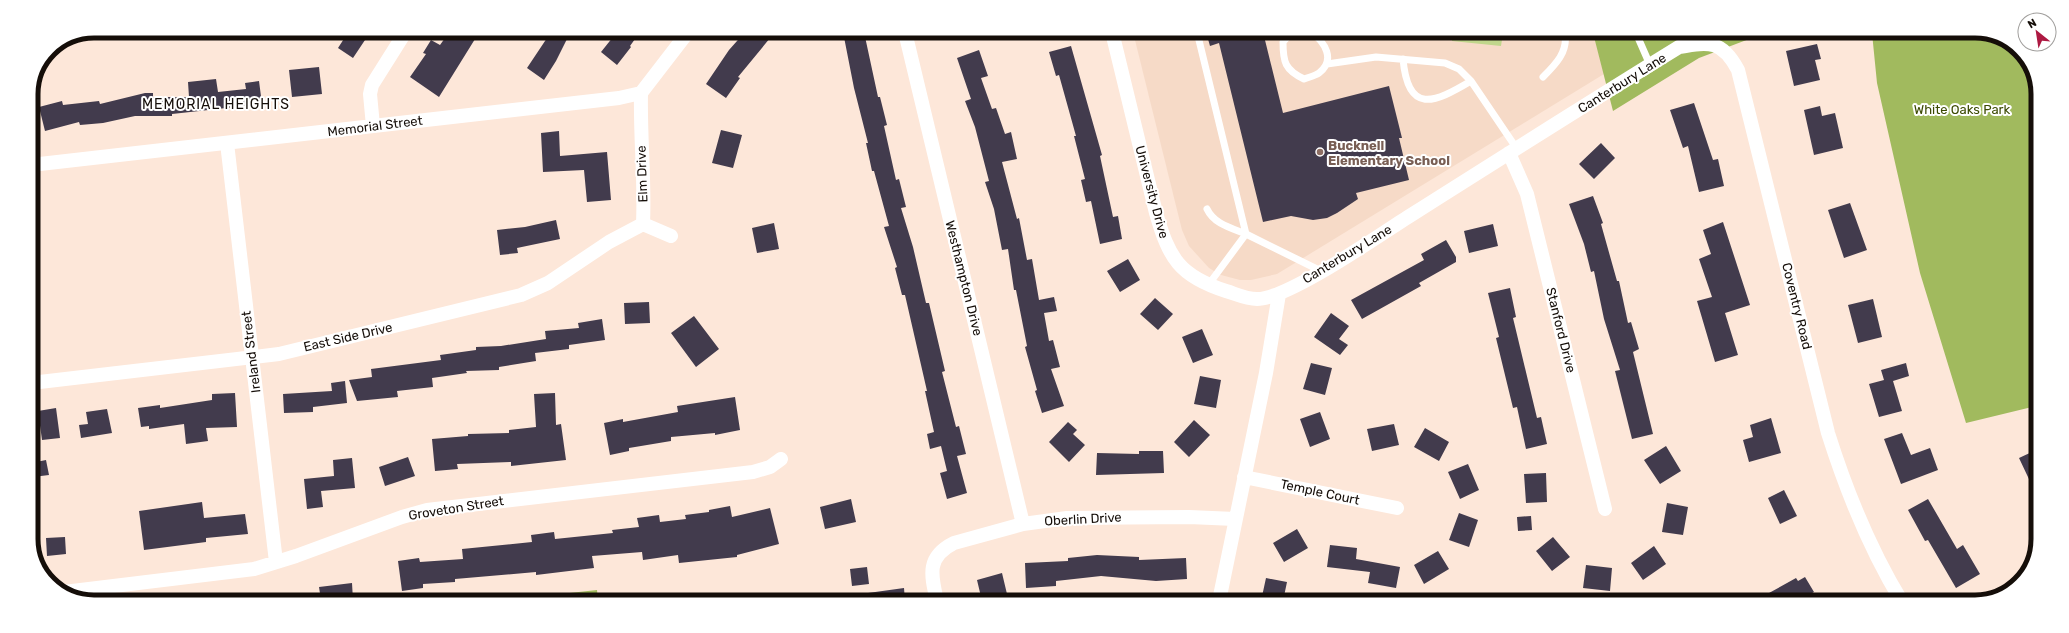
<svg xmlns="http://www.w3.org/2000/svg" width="2069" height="633" font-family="Rubik,sans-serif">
  <rect width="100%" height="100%" fill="#fde7d9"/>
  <path fill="#f6dac7" d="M 1133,32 L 1593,33 L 1604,74 L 1277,274 L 1251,280 L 1240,280 L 1221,275 L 1209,268 L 1189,246 L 1182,230 Z"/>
  <path fill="#c0d68c" d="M 1453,33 L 1503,33 L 1501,46 L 1452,41 Z"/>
  <path fill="#a1ba5e" d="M 1593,33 L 1765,33 L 1699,58 L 1613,111 Z
    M 1872,33 L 1992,33 L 2025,55 L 2038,89 L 2036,406 L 1966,423 L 1920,273 L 1877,83 Z
    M 597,590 L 598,600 L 506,600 Z"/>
  <path fill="#423b4d" d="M 349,31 L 371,31 L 353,58 L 338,48 Z
    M 450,31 L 480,31 L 439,97 L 410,77 L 426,54 L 423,53 L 431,40 L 440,45 Z
    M 551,32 L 567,39 L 556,61 L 544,80 L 527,68 Z
    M 617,32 L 640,32 L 630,46 L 631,47 L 617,65 L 601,52 Z
    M 745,32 L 775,32 L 738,77 L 740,78 L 726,98 L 706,84 L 729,50 Z
    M 843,32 L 864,32 L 878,97 L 880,97 L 887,125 L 884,126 L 896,180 L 899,179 L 906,207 L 901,208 L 913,247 L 926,303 L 929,303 L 945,371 L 942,372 L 956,427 L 959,426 L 966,454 L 957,456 L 967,493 L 947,499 L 940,473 L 947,471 L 941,446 L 930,449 L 927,434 L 934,432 L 925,391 L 927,391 L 905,295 L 902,295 L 895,268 L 897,267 L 884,227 L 889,226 L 874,171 L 872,171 L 866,143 L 868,143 L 854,88 Z
    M 1206,32 L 1263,32 L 1283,113 L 1389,86 L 1402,138 L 1399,138 L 1409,180 L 1356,193 L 1358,199 L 1337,213 L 1327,218 L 1313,220 L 1291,216 L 1263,222 L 1219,43 L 1210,46 Z
    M 1817,44 L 1821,59 L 1815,60 L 1820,80 L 1794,86 L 1786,51 Z
    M 1071,46 L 1102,155 L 1100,156 L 1113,217 L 1118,216 L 1122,239 L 1100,244 L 1091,201 L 1086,202 L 1081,180 L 1085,179 L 1074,136 L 1076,136 L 1059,75 L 1056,76 L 1049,52 Z
    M 979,50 L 988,76 L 981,78 L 992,109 L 996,108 L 1005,134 L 1011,132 L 1017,159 L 1002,162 L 1017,219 L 1019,218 L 1027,260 L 1032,259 L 1039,300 L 1054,297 L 1057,311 L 1044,313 L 1049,341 L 1053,340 L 1060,367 L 1051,369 L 1064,406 L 1042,413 L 1035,391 L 1037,390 L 1025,347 L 1027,346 L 1016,290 L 1014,290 L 1008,249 L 1002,250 L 994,209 L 985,182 L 989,181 L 975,127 L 965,101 L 971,99 L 957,58 Z
    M 319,67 L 322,94 L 292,97 L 289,70 Z
    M 216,79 L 218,92 L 246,89 L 245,83 L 259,81 L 262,104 L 172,114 L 172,116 L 135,116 L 103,123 L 80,125 L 79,122 L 45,131 L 39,107 L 62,101 L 63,105 L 99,101 L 100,104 L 145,93 L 153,93 L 153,97 L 189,97 L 188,82 Z
    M 1694,103 L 1713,160 L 1718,159 L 1724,186 L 1699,192 L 1688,146 L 1683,148 L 1670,110 Z
    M 1820,106 L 1822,116 L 1835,113 L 1843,148 L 1814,155 L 1804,110 Z
    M 721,130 L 742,135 L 733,168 L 712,163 Z
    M 559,131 L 560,156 L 607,152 L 611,200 L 587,202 L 584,170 L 543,172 L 541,133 Z
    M 1601,143 L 1615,158 L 1594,179 L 1579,164 Z
    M 1593,196 L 1603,223 L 1601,224 L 1617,281 L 1619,281 L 1628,323 L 1631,322 L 1639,349 L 1633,352 L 1653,434 L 1632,439 L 1615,371 L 1620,370 L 1604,319 L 1594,271 L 1591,272 L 1584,244 L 1569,204 Z
    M 1850,203 L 1867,250 L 1844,258 L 1828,210 Z
    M 556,220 L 560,239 L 517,248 L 518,253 L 500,255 L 497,230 L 525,227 Z
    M 1723,222 L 1750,305 L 1725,313 L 1738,355 L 1715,362 L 1697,301 L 1712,297 L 1699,259 L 1711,254 L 1703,230 Z
    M 774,223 L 779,249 L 757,253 L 752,228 Z
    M 1493,224 L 1498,246 L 1469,253 L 1464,231 Z
    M 1446,240 L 1456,257 L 1456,262 L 1419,283 L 1421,286 L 1362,319 L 1351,300 L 1424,260 L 1421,254 Z
    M 1128,259 L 1140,280 L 1120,292 L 1107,271 Z
    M 1510,288 L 1516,317 L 1513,318 L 1537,418 L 1541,417 L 1547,444 L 1526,449 L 1517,407 L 1513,408 L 1496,338 L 1499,337 L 1488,293 Z
    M 1155,298 L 1173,314 L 1158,330 L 1140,314 Z
    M 1873,299 L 1882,337 L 1858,343 L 1848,305 Z
    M 649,302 L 650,323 L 625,324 L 624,303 Z
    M 1331,313 L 1349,326 L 1339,339 L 1348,345 L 1340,355 L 1314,337 Z
    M 694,316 L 719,349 L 696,367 L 671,333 Z
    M 602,319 L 605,340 L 569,345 L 569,349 L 535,353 L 536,361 L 499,367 L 499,370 L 466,371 L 467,373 L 432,378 L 433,387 L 397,391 L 398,397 L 357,401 L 349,380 L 372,377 L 371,369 L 441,360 L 440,355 L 476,350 L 476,347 L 501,346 L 546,339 L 545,331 L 579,328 L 578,323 Z
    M 1202,329 L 1213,355 L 1193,363 L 1182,337 Z
    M 1311,363 L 1332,368 L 1325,395 L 1303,389 Z
    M 1906,363 L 1909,376 L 1893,381 L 1902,411 L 1879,417 L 1869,384 L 1884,380 L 1881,370 Z
    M 1200,376 L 1221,380 L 1216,408 L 1194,404 Z
    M 345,381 L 347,403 L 313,407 L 313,412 L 284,413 L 283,394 L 332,391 L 331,383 Z
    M 235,393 L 237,427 L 206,428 L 208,441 L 186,444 L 184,424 L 149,429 L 149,426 L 141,427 L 138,408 L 160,405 L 160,408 L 212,400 L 212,394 Z
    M 555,393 L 556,425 L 561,424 L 566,460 L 511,466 L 511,462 L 457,464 L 458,469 L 435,471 L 432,439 L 468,436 L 468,434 L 509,433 L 509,430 L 536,427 L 534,394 Z
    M 735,397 L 740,430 L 715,435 L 715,433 L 671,437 L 671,441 L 629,448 L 629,451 L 610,455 L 604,423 L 623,419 L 623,422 L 678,412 L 677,406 Z
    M 56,408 L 60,438 L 42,440 L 38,411 Z
    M 107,409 L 112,433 L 81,438 L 79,425 L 88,424 L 86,412 Z
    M 1320,412 L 1330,439 L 1310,447 L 1300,419 Z
    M 1771,418 L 1781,453 L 1749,462 L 1743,440 L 1753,437 L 1750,425 Z
    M 1194,420 L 1210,435 L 1189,457 L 1174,442 Z
    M 1068,422 L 1077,430 L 1073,434 L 1085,445 L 1069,462 L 1049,442 Z
    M 1394,424 L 1399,445 L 1372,451 L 1367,429 Z
    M 1425,428 L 1449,442 L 1439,461 L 1414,447 Z
    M 1902,433 L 1911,455 L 1930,448 L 1938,470 L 1901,484 L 1884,439 Z
    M 1666,446 L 1681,471 L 1660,484 L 1644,460 Z
    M 2036,450 L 2036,494 L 2019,458 Z
    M 1139,451 L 1163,451 L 1164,473 L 1096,475 L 1097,453 L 1139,454 Z
    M 408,457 L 415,476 L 385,486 L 379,467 Z
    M 352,458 L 355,488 L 321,491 L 323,507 L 307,509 L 304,479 L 334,476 L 333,460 Z
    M 46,460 L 49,475 L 33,477 L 31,463 Z
    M 1468,464 L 1479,490 L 1460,499 L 1448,472 Z
    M 1546,473 L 1547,502 L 1526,503 L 1524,474 Z
    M 1784,490 L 1797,516 L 1780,524 L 1768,498 Z
    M 851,499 L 856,522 L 825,529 L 820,507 Z
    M 1928,499 L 1957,549 L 1963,545 L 1980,574 L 1956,588 L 1928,540 L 1925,541 L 1908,510 Z
    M 202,502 L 204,518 L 245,514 L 248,534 L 206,538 L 206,542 L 144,550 L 139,511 Z
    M 1667,503 L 1688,507 L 1683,535 L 1662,532 Z
    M 730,506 L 732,517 L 770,508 L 779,544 L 737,555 L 737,557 L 679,563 L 678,555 L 643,560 L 642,552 L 592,556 L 594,568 L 536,575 L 536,572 L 455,579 L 455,582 L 423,584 L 423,588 L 402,591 L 398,561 L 419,558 L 420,562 L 463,559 L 462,549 L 532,542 L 531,535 L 554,532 L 555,539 L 613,533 L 612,530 L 639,527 L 637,518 L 659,515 L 660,522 L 686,519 L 685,515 L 709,512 L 709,510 Z
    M 1459,513 L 1478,520 L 1469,547 L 1449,540 Z
    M 1531,516 L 1532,530 L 1518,531 L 1517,517 Z
    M 1297,529 L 1308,548 L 1284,562 L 1273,543 Z
    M 65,537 L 66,554 L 47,556 L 46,538 Z
    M 1553,537 L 1570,557 L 1552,571 L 1536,551 Z
    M 1330,545 L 1357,548 L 1356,559 L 1400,567 L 1396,588 L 1368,583 L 1370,572 L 1327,567 Z
    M 1654,546 L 1666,564 L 1643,580 L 1631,563 Z
    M 1438,551 L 1449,569 L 1424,584 L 1414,565 Z
    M 1097,555 L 1139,557 L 1139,560 L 1186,558 L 1187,579 L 1156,581 L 1101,576 L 1056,581 L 1056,586 L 1026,588 L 1025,563 L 1068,561 L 1068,558 Z
    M 1586,565 L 1612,568 L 1610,591 L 1583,588 Z
    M 867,567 L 869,584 L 852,586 L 850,569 Z
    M 1002,573 L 1007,594 L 982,601 L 977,580 Z
    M 1805,577 L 1814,592 L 1797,602 L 1774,602 L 1769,593 L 1796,578 L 1798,581 Z
    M 1266,578 L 1287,582 L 1283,601 L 1261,601 Z
    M 352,583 L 353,600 L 321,600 L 319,587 Z
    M 904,588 L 905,601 L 868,601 L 868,593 Z"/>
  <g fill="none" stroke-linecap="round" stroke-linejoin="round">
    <path stroke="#fff" stroke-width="7" d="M 1197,32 L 1246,234 L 1321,271
      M 1292,32 L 1283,42 C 1283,62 1285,70 1304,79 C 1309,77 1315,76 1319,73 C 1336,60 1325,42 1311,32
      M 1636,33 L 1650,65
      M 1403,59 C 1408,115 1434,103 1471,81
      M 1327,64 L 1376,57 L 1445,63 L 1459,69 L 1471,81 L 1517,149
      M 1543,77 C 1556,64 1568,52 1565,33
      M 1207,209 C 1214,224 1231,228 1246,234 L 1209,284"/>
    <path stroke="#fff" stroke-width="14" d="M 905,32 L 1023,524
      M 1112,32 L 1156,213 C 1169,258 1179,276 1226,291 C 1236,294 1246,299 1257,299 C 1288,299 1378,236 1408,217 C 1498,160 1588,103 1679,47 C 1710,42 1722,40 1738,70 L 1828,433 C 1847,493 1869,548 1902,602
      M 641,93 C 640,137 645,180 643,224
      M 373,126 L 370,94 L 372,85 L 406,31
      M 227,143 L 276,562
      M 1509,153 L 1527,194 L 1605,509
      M 31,165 L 619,98 L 641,93 L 688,32
      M 643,224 L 671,236
      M 31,383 L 279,354 L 521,295 L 548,283 L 609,242 L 643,224
      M 1244,477 L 1397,508
      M 64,592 L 254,569 L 296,556 L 402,517 L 427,510 L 753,472 L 770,467 L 781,459
      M 937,601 C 931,575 926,557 954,543 L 1023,524 L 1067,518 L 1189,517 L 1235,519
      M 1219,601 L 1266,373 L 1279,294"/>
  </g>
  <circle fill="#8d6e63" stroke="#fff" stroke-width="1.5" cx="1320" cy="152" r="4"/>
  <g text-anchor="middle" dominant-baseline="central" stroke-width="4" stroke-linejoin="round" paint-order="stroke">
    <g font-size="13" fill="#150e09" stroke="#fff">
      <text transform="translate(1622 83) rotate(-32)">Canterbury Lane</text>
      <text transform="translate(375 126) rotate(-7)">Memorial Street</text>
      <text transform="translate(642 174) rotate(-92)">Elm Drive</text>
      <text transform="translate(1152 192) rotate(75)">University Drive</text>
      <text transform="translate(1347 254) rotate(-31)">Canterbury Lane</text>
      <text transform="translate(964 278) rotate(76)">Westhampton Drive</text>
      <text transform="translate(1797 306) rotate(76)">Coventry Road</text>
      <text transform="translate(1561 330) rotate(76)">Stanford Drive</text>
      <text transform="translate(348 337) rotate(-13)">East Side Drive</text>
      <text transform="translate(251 352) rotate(-97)">Ireland Street</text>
      <text transform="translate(1320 492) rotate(12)">Temple Court</text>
      <text transform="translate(456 508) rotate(-9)">Groveton Street</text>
      <text transform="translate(1083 519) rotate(-3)">Oberlin Drive</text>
    </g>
    <g font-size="13" fill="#3b4901" stroke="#fff">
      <text x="1962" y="109">White Oaks Park</text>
    </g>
    <g font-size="13" font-weight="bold" fill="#785e54" stroke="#fff" text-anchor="start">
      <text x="1328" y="145">Bucknell<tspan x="1328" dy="15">Elementary School</tspan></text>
    </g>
    <g font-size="14" letter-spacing="1" fill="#150e09" stroke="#fff">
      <text x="216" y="104">MEMORIAL HEIGHTS</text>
    </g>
  </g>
  <path d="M0 0H2069V633H0ZM94 38H1975A56 56 0 0 1 2031 94V539A56 56 0 0 1 1975 595H94A56 56 0 0 1 38 539V94A56 56 0 0 1 94 38Z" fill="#fff" fill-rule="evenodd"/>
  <path fill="none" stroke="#150e09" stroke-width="5" d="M94 38H1975A56 56 0 0 1 2031 94V539A56 56 0 0 1 1975 595H94A56 56 0 0 1 38 539V94A56 56 0 0 1 94 38Z"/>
  <g transform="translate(2037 32) rotate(330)"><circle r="19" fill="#ffffff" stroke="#a19f9d"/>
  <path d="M0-3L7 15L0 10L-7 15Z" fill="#ad1942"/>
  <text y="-6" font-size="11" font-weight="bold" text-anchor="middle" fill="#150e09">N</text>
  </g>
</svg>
